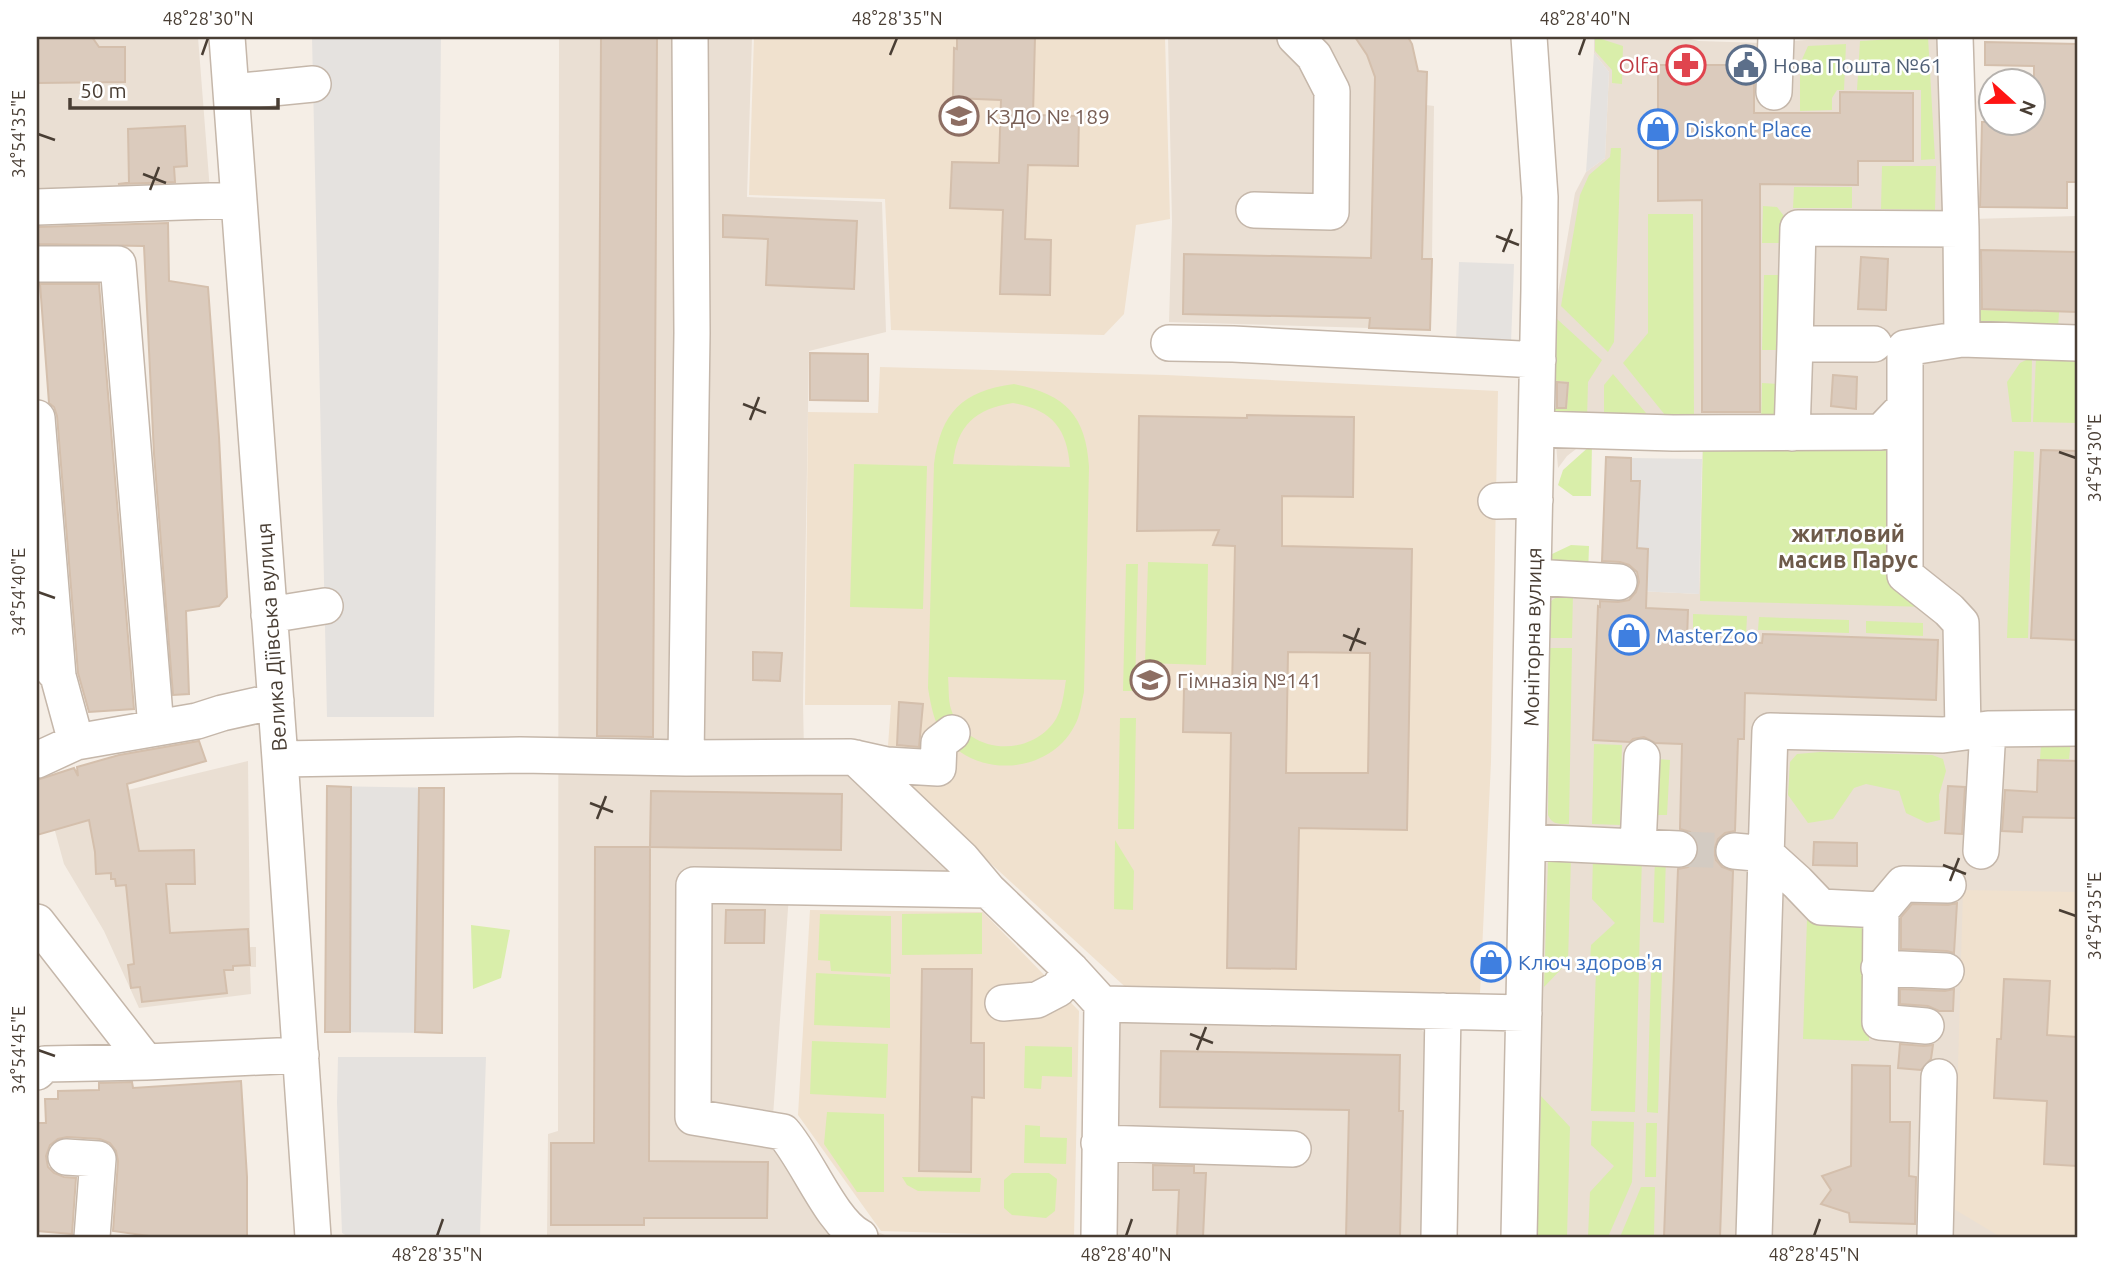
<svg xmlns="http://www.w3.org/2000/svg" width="2114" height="1274" font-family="Ubuntu,sans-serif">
  <rect width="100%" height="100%" fill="#f5eee6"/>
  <path fill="#eadfd3" d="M 37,37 L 198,37 L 210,191 L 37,198 Z
    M 559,37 L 752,37 L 747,197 L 882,202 L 886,332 L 809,351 L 803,702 L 804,752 L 854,752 L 953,861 L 959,897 L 789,895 L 773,1116 L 862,1226 L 890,1237 L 547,1237 L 548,1134 L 558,1131 Z
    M 1168,37 L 1408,37 L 1412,44 L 1418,71 L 1427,72 L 1426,105 L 1434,106 L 1432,259 L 1371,258 L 1369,328 L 1169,322 L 1172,222 Z
    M 1594,37 L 1682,37 L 1699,41 L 1762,43 L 1848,37 L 1970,37 L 1972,219 L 2077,216 L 2077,1237 L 1531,1237 L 1549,595 L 1618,590 L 1699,594 L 1703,441 L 1589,439 L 1567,456 L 1558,468 L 1554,419 L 1549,415 L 1555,311 L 1575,193 L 1586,172 L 1605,158 L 1609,72 L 1594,53 Z
    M 248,761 L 250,947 L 256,947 L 256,967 L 250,967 L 251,994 L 139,1008 L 104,931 L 64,864 L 49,809 Z
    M 1089,1013 L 1420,1026 L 1427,1038 L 1425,1237 L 1084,1237 Z"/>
  <path fill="#f0e1ce" d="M 754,37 L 1165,37 L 1170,219 L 1136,225 L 1124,314 L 1104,335 L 891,330 L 885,199 L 749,195 Z
    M 880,367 L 1166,375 L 1498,391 L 1491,762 L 1480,993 L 1208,996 L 1134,995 L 950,826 L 896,781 L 887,759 L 891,705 L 805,705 L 808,412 L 878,413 Z
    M 1963,890 L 2077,892 L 2077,1237 L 1999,1236 L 1954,1209 Z
    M 810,910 L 983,912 L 1079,1011 L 1074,1237 L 881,1231 L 798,1115 Z"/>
  <path fill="#d9eeaa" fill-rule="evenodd" d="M 1595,37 L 1623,46 L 1622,84 L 1612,83 L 1612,70 L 1595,51 Z
    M 1928,37 L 1935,159 L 1921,160 L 1921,90 L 1857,90 L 1860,41 Z
    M 1846,44 L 1844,90 L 1837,90 L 1832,98 L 1832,110 L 1800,111 L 1800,64 L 1808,46 Z
    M 1611,148 L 1621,148 L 1614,342 L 1608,352 L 1561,306 L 1580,195 L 1589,175 L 1610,157 Z
    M 1882,166 L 1936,166 L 1935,210 L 1881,209 Z
    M 1794,187 L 1852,187 L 1852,208 L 1793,208 Z
    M 1763,206 L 1777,207 L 1784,216 L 1783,243 L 1762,243 Z
    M 1648,214 L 1693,214 L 1694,416 L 1665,415 L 1623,363 L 1648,333 Z
    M 1764,275 L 1781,275 L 1779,350 L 1762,350 Z
    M 1978,310 L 2059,312 L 2058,330 L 1977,328 Z
    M 1557,319 L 1602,360 L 1588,382 L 1587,420 L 1560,418 L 1544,408 L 1567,408 L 1569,382 L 1549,380 Z
    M 2032,357 L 2031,422 L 2012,422 L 2007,382 L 2020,363 Z
    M 2036,358 L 2077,359 L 2077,423 L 2033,422 Z
    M 1613,374 L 1651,419 L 1604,414 L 1604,385 Z
    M 1762,383 L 1779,384 L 1778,425 L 1761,426 Z
    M 1014,384 C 1065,394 1086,415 1089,467 L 1084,692 C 1082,700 1081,710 1078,718 C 1058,772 981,782 945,738 C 934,724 931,706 928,688 L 934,464 C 941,412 962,391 1014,384 ZM 1013,403 C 1052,410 1067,428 1070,467 L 953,464 C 957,425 975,409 1013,403 ZM 948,677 L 1066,680 C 1063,698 1062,716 1048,729 C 1019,758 964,750 951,709 C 948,700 949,686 948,677 Z
    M 1703,441 L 1894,445 L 1928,607 L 1700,601 Z
    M 1592,444 L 1591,496 L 1573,496 L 1558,485 L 1563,470 Z
    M 2014,451 L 2034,452 L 2028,638 L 2007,638 Z
    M 854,464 L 927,466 L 923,609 L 850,607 Z
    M 1571,545 L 1589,546 L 1588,575 L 1552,567 L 1552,554 Z
    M 1148,562 L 1208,564 L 1206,665 L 1145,663 Z
    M 1126,564 L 1138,564 L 1135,691 L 1123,691 Z
    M 1561,594 L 1573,594 L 1572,638 L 1550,638 L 1551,601 Z
    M 1693,614 L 1747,616 L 1746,636 L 1701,634 L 1701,628 L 1693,628 Z
    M 1759,617 L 1849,620 L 1849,633 L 1758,630 Z
    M 1866,621 L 1923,623 L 1923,636 L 1866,633 Z
    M 1550,648 L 1572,648 L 1569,824 C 1560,824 1552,825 1548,815 Z
    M 1120,718 L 1136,718 L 1134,829 L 1118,829 Z
    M 2071,739 L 2069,759 L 2040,759 L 2041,745 Z
    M 1594,744 L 1622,745 L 1620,825 L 1592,824 Z
    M 1820,752 L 1932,755 L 1943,759 L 1946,771 L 1939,795 L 1940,820 L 1927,823 L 1906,813 L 1899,791 L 1866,784 L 1854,788 L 1833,819 L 1808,823 L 1788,795 L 1790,762 L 1797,754 Z
    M 1658,759 L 1670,760 L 1667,815 L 1656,815 Z
    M 1115,840 L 1134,871 L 1133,910 L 1114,909 Z
    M 1593,855 L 1642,857 L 1639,963 L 1590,961 L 1591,945 L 1615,923 L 1592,899 Z
    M 1571,857 L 1568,962 L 1544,987 L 1548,861 L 1548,859 Z
    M 1655,857 L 1666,857 L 1664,923 L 1653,922 Z
    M 982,913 L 982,954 L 902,955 L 902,914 Z
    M 820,914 L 891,916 L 891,974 L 831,971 L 830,961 L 818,960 Z
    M 1807,919 L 1873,921 L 1869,1041 L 1803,1039 Z
    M 471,925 L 510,930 L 501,978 L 473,989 Z
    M 1596,970 L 1639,972 L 1635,1112 L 1591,1111 Z
    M 1651,972 L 1662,972 L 1658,1113 L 1647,1112 Z
    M 816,973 L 890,977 L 890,1028 L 814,1025 Z
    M 812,1041 L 888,1044 L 886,1098 L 810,1094 Z
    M 1025,1046 L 1072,1047 L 1072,1077 L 1042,1076 L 1041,1089 L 1024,1088 Z
    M 1541,1096 L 1570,1127 L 1567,1237 L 1537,1237 Z
    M 827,1112 L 884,1114 L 884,1192 L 857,1192 L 824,1144 Z
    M 1592,1121 L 1634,1122 L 1632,1182 L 1608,1237 L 1588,1237 L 1590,1192 L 1614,1166 L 1591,1145 Z
    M 1646,1123 L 1657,1123 L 1656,1177 L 1645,1177 Z
    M 1025,1125 L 1040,1126 L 1040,1137 L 1067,1138 L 1066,1164 L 1024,1163 Z
    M 1012,1173 L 1049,1173 L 1057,1179 L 1055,1211 L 1046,1218 L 1012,1215 L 1004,1208 L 1004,1180 Z
    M 902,1177 L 981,1178 L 980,1192 L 918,1191 L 907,1185 Z
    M 1641,1187 L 1655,1187 L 1654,1237 L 1620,1237 Z"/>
  <path fill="#e5e2df" d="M 312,37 L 441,37 L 434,717 L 327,717 Z
    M 1594,53 L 1609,72 L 1605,158 L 1586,172 Z
    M 1459,262 L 1514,264 L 1511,343 L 1456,342 Z
    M 1631,458 L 1702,459 L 1699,594 L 1618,590 L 1618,569 L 1647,569 L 1648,549 L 1637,548 L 1640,482 L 1631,481 Z
    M 327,786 L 444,788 L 442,1033 L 325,1032 Z
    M 338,1057 L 486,1057 L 480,1237 L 349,1237 L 342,1233 L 337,1102 Z"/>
  <path fill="#dbcbbd" stroke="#d4bfac" stroke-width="2" fill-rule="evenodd" d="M 37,37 L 92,37 L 99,47 L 125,47 L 125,82 L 37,83 Z
    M 601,37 L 657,37 L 653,737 L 597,736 Z
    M 957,37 L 1035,37 L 1033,115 L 1079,116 L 1078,166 L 1028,165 L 1025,239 L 1051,240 L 1050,295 L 1000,294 L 1003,210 L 950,208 L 952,162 L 999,163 L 1001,100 L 953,98 L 954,48 L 957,49 Z
    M 1355,37 L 1408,37 L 1412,44 L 1418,71 L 1427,72 L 1422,259 L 1432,259 L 1430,330 L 1369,328 L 1370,318 L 1183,314 L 1184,254 L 1371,258 L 1375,77 L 1367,55 Z
    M 1985,42 L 2077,44 L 2077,182 L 2067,182 L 2067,208 L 1980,207 L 1982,122 L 2034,122 L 2034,66 L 1985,65 Z
    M 1658,65 L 1754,65 L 1754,113 L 1840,113 L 1840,92 L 1913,93 L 1913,161 L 1858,161 L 1858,185 L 1760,184 L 1760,412 L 1702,412 L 1702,200 L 1658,201 Z
    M 185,126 L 187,166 L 174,167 L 175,182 L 118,184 L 129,183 L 128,129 Z
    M 723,215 L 857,221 L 854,289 L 766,285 L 768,239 L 723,237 Z
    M 168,223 L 169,281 L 208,287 L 219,437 L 227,597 L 219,606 L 186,611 L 189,694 L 173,695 L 154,454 L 144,246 L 37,244 L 37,227 Z
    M 1981,250 L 2077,252 L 2077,312 L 1982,309 Z
    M 1861,257 L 1888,259 L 1886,310 L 1858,309 Z
    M 40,284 L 99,284 L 134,709 L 89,712 L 78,673 L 57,416 L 54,407 L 49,403 Z
    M 810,353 L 868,354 L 868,401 L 810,400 Z
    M 1833,375 L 1857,377 L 1856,409 L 1831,406 Z
    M 1557,382 L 1568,383 L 1566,408 L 1557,408 Z
    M 1247,415 L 1354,417 L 1353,497 L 1282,496 L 1282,546 L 1412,549 L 1407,830 L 1299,828 L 1296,969 L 1227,968 L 1231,733 L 1183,732 L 1184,689 L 1232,689 L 1235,546 L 1213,545 L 1219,530 L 1137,531 L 1139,416 L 1247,418 ZM 1288,652 L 1370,653 L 1368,773 L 1286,773 Z
    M 2041,450 L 2077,451 L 2077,640 L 2031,638 Z
    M 1606,457 L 1631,458 L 1631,481 L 1640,481 L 1637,548 L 1648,549 L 1646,608 L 1688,610 L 1687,640 L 1762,643 L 1763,634 L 1938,640 L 1936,700 L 1745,693 L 1744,739 L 1738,739 L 1735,831 L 1725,833 L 1718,839 L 1714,850 L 1716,860 L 1722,867 L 1733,871 L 1720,1237 L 1664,1237 L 1678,869 L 1688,867 L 1696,860 L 1699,849 L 1697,840 L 1690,832 L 1680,829 L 1682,744 L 1655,743 L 1644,737 L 1633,739 L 1630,742 L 1593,740 L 1598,606 L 1600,607 L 1600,601 L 1618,602 L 1629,600 L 1636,592 L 1639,582 L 1637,572 L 1629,565 L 1620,562 L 1602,561 Z
    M 753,652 L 782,653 L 780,681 L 753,680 Z
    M 899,702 L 923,704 L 919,747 L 897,745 Z
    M 199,741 L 206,761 L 127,784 L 139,851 L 194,850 L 195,884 L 166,884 L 170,933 L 248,929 L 250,965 L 233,966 L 233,970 L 224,970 L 227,993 L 142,1002 L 140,987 L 131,988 L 128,965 L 134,964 L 126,885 L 116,886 L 115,879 L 111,879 L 111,873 L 96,874 L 95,852 L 89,820 L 37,835 L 37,780 L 74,768 L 78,776 L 77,767 L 119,755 Z
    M 2038,760 L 2077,761 L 2077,818 L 2023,817 L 2022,832 L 2002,831 L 2005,790 L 2037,792 Z
    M 327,786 L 351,787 L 350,1032 L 325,1032 Z
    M 1948,786 L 1965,787 L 1962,834 L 1945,833 Z
    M 419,788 L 444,788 L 442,1033 L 415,1032 Z
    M 651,791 L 842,794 L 841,850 L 650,847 Z
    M 1814,842 L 1857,843 L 1857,866 L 1813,865 Z
    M 595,847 L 650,847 L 649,1161 L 768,1162 L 767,1218 L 644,1218 L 644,1225 L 551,1225 L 551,1143 L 594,1143 Z
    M 1957,903 L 1954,953 L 1947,951 L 1901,949 L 1901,917 L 1912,904 L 1948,905 Z
    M 726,910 L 765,910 L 764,943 L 725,943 Z
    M 922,969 L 972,969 L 971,1043 L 984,1043 L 984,1098 L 972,1097 L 971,1172 L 919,1171 Z
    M 2004,979 L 2050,981 L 2047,1035 L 2077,1037 L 2077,1166 L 2044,1164 L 2047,1101 L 1994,1098 L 1997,1039 L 2001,1039 Z
    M 1900,989 L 1945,991 L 1954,989 L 1953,1011 L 1939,1011 L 1928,1006 L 1900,1004 Z
    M 1900,1044 L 1924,1046 L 1933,1045 L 1931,1059 L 1921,1070 L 1898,1068 Z
    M 1161,1051 L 1400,1055 L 1399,1111 L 1403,1111 L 1400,1237 L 1346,1237 L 1349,1110 L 1160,1107 Z
    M 1852,1065 L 1890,1066 L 1890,1122 L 1910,1122 L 1909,1176 L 1916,1177 L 1915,1224 L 1850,1222 L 1849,1213 L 1821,1204 L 1831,1190 L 1822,1176 L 1851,1166 Z
    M 241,1081 L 247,1177 L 247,1237 L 156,1237 L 113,1231 L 118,1161 L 116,1151 L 110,1143 L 100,1139 L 67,1137 L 58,1139 L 50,1145 L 46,1156 L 48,1167 L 54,1173 L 64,1177 L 76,1178 L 72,1234 L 37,1231 L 37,1123 L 46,1123 L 45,1099 L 58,1099 L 58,1091 L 99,1090 L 99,1083 L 132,1082 L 133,1088 Z
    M 1153,1165 L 1194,1166 L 1194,1173 L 1206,1173 L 1203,1237 L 1177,1237 L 1179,1190 L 1153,1190 Z"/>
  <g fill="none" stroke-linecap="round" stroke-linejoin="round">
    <path stroke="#d3cbc2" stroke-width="35" stroke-dasharray="35 18" stroke-linecap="butt" d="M 1679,849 L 1734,851"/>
    <g stroke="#c5b7aa" stroke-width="38">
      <path id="minor" d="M 227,37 L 280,759 L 313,1237
        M 1955,37 L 1961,229 L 1962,339
        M 232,92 L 313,84
        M 1774,92 L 1776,37
        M 37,207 L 239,200
        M 1254,210 L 1331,212 L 1332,91 L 1314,56 L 1295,37
        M 37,264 L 118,264 L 156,728
        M 1169,343 L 1233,344 L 1538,360
        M 1795,344 L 1798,228 L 1961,229
        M 37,418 L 58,676
        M 1537,429 L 1673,433 L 1881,432 L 1904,408
        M 1792,433 L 1795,344 L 1874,344
        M 1496,501 L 1535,500
        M 1533,577 L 1619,582
        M 269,615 L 325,606
        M 43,659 L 58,676 L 76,742
        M 1963,732 L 1961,623 L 1949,610 L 1905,575 L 1905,348 L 1962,339 L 2077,343
        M 686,758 L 851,757 L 887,765 L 938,768 L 939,743 L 952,733
        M 856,758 L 962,859 L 988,890 L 1071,970 L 1102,1004 L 1099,1237
        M 280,759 L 520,755 L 686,758 L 692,333 L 690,37
        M 37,760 L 76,742 L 197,721 L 222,713 L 276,701
        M 1528,842 L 1679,849
        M 1638,847 L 1642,757
        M 1734,851 L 1766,854 L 1797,882 L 1821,907 L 1881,910 L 1880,1022 L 1926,1026
        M 1981,851 L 1988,729
        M 1881,910 L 1903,884 L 1948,885
        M 37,922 L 146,1062
        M 1879,968 L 1946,971
        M 1003,1003 L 1037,1000 L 1058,989 L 1071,970
        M 1102,1004 L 1524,1013
        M 37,1072 L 45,1064 L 146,1062 L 301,1055
        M 1099,1143 L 1293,1149
        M 66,1157 L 98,1159 L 92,1237
        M 860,1237 C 831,1222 807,1159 783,1132 L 693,1117 L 694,885 L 988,890
        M 1439,1237 L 1443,1011
        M 1519,1237 L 1539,290 L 1540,197 L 1529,37
        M 1754,1237 L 1770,731 L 1943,735 L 1988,729 L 2077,728
        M 1935,1237 L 1939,1077"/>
    </g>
    <use href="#minor" stroke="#fff" stroke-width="35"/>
  </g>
  <path fill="none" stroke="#493e34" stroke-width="2.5" d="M 202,55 L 208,38M 890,55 L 897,38M 1579,55 L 1585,38M 38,134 L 55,140M 143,174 L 166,183M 150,190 L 159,167M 1496,236 L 1519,245M 1503,252 L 1512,229M 743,404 L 766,413M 750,420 L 759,397M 2059,452 L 2076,458M 38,592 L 55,598M 1343,635 L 1366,644M 1350,651 L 1359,628M 590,803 L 613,812M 597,819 L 606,796M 1943,865 L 1966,874M 1950,881 L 1959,858M 2059,910 L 2076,916M 1190,1034 L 1213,1043M 38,1050 L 55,1056M 1197,1050 L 1206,1027M 437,1236 L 443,1219M 1126,1236 L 1132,1219M 1814,1236 L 1820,1219"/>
  <defs>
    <g id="pharmacy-ring" transform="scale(2.0125)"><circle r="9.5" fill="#fff" stroke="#e0444e" stroke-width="1.5"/><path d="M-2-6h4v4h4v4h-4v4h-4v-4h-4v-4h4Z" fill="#e0444e"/></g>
    <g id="civic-ring" transform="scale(2.0125)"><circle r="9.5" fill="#fff" stroke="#5c6f8a" stroke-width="1.5"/><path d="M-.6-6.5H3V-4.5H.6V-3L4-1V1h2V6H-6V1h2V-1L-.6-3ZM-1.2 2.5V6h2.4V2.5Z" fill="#5c6f8a"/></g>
    <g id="school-ring" transform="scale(2.0125)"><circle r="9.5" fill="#fff" stroke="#8d6e63" stroke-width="1.5"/><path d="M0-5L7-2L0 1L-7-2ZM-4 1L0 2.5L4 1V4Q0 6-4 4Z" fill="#8d6e63"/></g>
    <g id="shop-ring" transform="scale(2.0125)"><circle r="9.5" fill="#fff" stroke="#3f7fe0" stroke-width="1.5"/><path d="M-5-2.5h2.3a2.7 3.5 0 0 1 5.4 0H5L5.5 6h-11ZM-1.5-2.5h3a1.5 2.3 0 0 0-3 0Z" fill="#3f7fe0"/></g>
  </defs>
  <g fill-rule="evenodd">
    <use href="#pharmacy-ring" x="1686" y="65"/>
    <use href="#civic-ring" x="1746" y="65"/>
    <use href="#school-ring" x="959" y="116"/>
    <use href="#shop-ring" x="1658" y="129"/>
    <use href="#shop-ring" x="1629" y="635"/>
    <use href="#school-ring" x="1150" y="680"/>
    <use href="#shop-ring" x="1491" y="962"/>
  </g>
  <g text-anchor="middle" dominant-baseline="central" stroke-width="5" stroke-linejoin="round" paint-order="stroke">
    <g font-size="21" fill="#be3a42" stroke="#fff" text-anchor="end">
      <text x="1659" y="65">Olfa</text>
    </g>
    <g font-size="21" fill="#4e5e75" stroke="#fff" text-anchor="start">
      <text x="1773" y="65">Нова Пошта №61</text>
    </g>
    <g font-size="21" fill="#785e54" stroke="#fff" text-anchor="start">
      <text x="986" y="116">КЗДО № 189</text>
      <text x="1177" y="680">Гімназія №141</text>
    </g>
    <g font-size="21" fill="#366cbe" stroke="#fff" text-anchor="start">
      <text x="1685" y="129">Diskont Place</text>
      <text x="1656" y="635">MasterZoo</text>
      <text x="1518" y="962">Ключ здоров'я</text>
    </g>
    <g font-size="21" fill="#493e34" stroke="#fff">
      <text transform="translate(271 637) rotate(-94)">Велика Діївська вулиця</text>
      <text transform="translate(1532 637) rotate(-89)">Моніторна вулиця</text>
    </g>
    <g font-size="23" font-weight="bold" fill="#6d5a4a" stroke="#fff">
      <text x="1848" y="533">житловий<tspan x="1848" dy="26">масив Парус</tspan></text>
    </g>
  </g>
  <rect width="2114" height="1274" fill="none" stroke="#ffffff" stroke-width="77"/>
  <g transform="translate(2012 102) rotate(111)"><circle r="33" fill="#ffffff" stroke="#b6b2ae" stroke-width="2"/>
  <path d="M0-5L12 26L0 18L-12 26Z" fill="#ff1413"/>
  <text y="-10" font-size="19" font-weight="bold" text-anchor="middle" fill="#493e34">N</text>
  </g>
  <path d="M70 98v10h208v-10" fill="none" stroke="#493e34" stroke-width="3.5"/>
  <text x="80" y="98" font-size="21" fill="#493e34" stroke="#ffffff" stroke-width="5" paint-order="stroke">50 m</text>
  <rect x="38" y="38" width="2038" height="1198" fill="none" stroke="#493e34" stroke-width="2.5"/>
  <g font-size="18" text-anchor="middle" fill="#493e34">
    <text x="208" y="25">48°28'30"N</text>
    <text x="897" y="25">48°28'35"N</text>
    <text x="1585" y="25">48°28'40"N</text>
    <text transform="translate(19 134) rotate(-90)" y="6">34°54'35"E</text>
    <text transform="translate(2095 458) rotate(-90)" y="6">34°54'30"E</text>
    <text transform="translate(19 592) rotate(-90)" y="6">34°54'40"E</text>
    <text transform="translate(2095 916) rotate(-90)" y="6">34°54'35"E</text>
    <text transform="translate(19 1050) rotate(-90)" y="6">34°54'45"E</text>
    <text x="437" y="1261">48°28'35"N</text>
    <text x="1126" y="1261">48°28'40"N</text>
    <text x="1814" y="1261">48°28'45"N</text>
  </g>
</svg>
